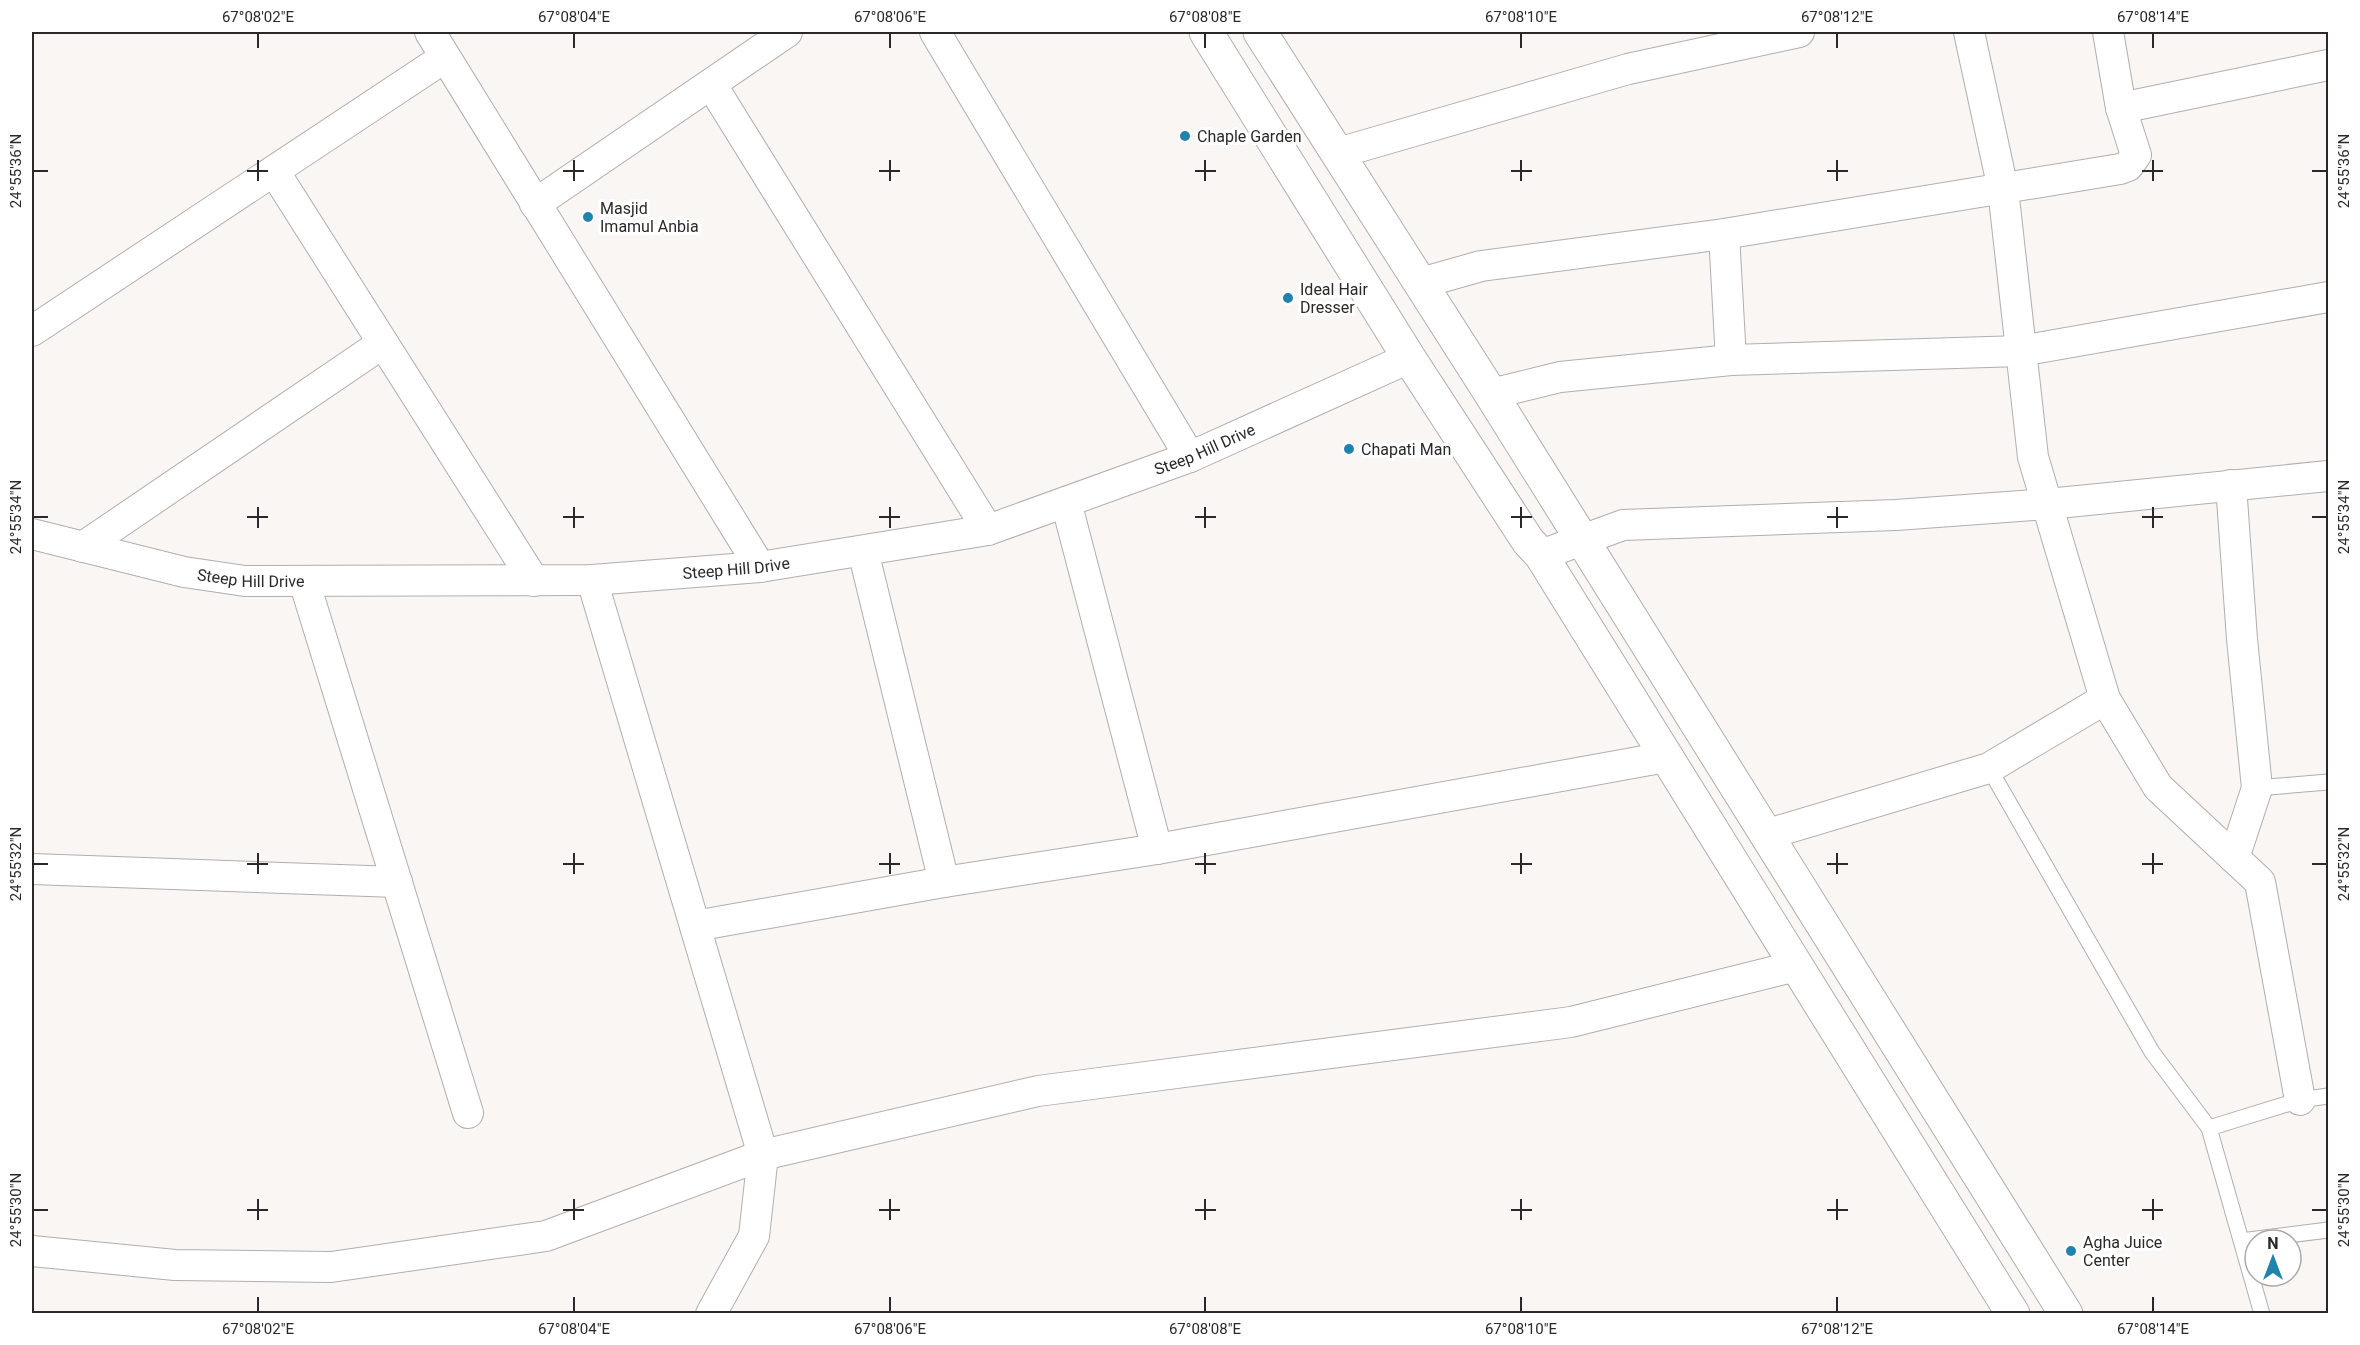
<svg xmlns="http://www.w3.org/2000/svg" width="2360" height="1345" font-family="Roboto,sans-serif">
  <rect width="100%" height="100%" fill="#faf6f4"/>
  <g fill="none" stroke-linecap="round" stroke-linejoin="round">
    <g stroke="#b1aeac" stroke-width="17">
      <path id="lane" d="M 1989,768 L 2152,1052 L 2209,1128 L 2262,1314
        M 2257,788 L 2328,782
        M 2209,1128 L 2300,1100 L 2328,1096
        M 2241,1241 L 2328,1230"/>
    </g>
    <g stroke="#b1aeac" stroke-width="32">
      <g id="street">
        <path d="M 430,32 L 760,567"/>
        <path d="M 935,32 L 1190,457"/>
        <path d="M 1969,32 L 2003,189 L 2033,457 L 2105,699 L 2158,787 L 2260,882 L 2300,1100"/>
        <path d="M 711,84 L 988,530"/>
        <path d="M 2121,108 L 2328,65"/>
        <path d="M 1338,153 L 1628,69 L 1799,32"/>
        <path d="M 274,171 L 534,581"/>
        <path d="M 535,204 L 787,32"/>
        <path d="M 1724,234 L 1731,360"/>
        <path d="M 1421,283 L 1481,266 L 1724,234 L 2120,169 L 2128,166 L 2136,155 L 2121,108 L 2108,32"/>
        <path d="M 32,331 L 444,58"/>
        <path d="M 1491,394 L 1560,377 L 1731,360 L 2021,351 L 2328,297"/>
        <path d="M 2231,485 L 2242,639 L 2257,788 L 2234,858"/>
        <path d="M 1066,502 L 1157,849"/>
        <path id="s1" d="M 32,534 L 184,572 L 245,581 L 592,580 L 760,567 L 988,530 L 1190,457 L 1409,358"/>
        <path d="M 83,547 L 383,343"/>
        <path d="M 863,551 L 944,882"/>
        <path d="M 1541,555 L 1623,525 L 1896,515 L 2048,504 L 2328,476"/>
        <path d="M 592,580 L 763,1155 L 754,1236 L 711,1314"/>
        <path d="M 304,581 L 468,1113"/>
        <path d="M 1765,835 L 1989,768 L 2105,699"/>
        <path d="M 32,869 L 397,882"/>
        <path d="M 695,926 L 944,882 L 1157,849 L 1666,757"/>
        <path d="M 32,1251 L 175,1265 L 331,1267 L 546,1236 L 763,1155 L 1038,1091 L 1571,1022 L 1796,966"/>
      </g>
    </g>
    <g stroke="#b1aeac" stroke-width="35">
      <path id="secondary" d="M 1206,32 L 1409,358 L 1528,541 L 1541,555 L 2013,1314
        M 1260,32 L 1491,394 L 2066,1314"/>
    </g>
    <use href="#lane" stroke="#fff" stroke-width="15"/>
    <use href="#street" stroke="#fff" stroke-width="30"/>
    <use href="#secondary" stroke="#fff" stroke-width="33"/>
  </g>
  <path fill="none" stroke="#2b2928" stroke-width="2" d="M 258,33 L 258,48M 574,33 L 574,48M 890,33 L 890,48M 1205,33 L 1205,48M 1521,33 L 1521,48M 1837,33 L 1837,48M 2153,33 L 2153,48M 258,160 L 258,181M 574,160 L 574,181M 890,160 L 890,181M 1205,160 L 1205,181M 1521,160 L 1521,181M 1837,160 L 1837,181M 2153,160 L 2153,181M 33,171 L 48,171M 247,171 L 268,171M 563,171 L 584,171M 879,171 L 900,171M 1195,171 L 1216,171M 1511,171 L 1532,171M 1827,171 L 1848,171M 2142,171 L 2163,171M 2312,171 L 2327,171M 258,507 L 258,528M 574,507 L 574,528M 890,507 L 890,528M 1205,507 L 1205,528M 1521,507 L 1521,528M 1837,507 L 1837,528M 2153,507 L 2153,528M 33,517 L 48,517M 247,517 L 268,517M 563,517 L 584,517M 879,517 L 900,517M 1195,517 L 1216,517M 1511,517 L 1532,517M 1827,517 L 1848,517M 2142,517 L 2163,517M 2312,517 L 2327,517M 258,853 L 258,874M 574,853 L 574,874M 890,853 L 890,874M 1205,853 L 1205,874M 1521,853 L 1521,874M 1837,853 L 1837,874M 2153,853 L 2153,874M 33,864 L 48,864M 247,864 L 268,864M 563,864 L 584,864M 879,864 L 900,864M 1195,864 L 1216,864M 1511,864 L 1532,864M 1827,864 L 1848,864M 2142,864 L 2163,864M 2312,864 L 2327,864M 258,1199 L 258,1220M 574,1199 L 574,1220M 890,1199 L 890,1220M 1205,1199 L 1205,1220M 1521,1199 L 1521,1220M 1837,1199 L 1837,1220M 2153,1199 L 2153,1220M 33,1210 L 48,1210M 247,1210 L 268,1210M 563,1210 L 584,1210M 879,1210 L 900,1210M 1195,1210 L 1216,1210M 1511,1210 L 1532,1210M 1827,1210 L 1848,1210M 2142,1210 L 2163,1210M 2312,1210 L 2327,1210M 258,1297 L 258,1312M 574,1297 L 574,1312M 890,1297 L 890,1312M 1205,1297 L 1205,1312M 1521,1297 L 1521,1312M 1837,1297 L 1837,1312M 2153,1297 L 2153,1312"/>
  <g fill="#2282ae" stroke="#fff" stroke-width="2">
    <circle cx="1185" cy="136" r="6"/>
    <circle cx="588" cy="217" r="6"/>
    <circle cx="1288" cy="298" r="6"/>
    <circle cx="1349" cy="449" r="6"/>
    <circle cx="2071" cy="1251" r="6"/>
  </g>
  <g text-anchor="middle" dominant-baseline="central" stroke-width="6" stroke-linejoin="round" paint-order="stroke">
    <g font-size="16" fill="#2b2928" stroke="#fff" text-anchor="start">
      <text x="1197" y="136">Chaple Garden</text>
      <text x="600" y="208">Masjid<tspan x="600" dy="18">Imamul Anbia</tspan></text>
      <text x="1300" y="289">Ideal Hair<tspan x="1300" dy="18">Dresser</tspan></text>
      <text x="1361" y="449">Chapati Man</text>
      <text x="2083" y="1242">Agha Juice<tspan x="2083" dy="18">Center</tspan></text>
    </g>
    <g font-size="16" fill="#2b2928" stroke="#fff">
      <text stroke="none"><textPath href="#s1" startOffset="1196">Steep Hill Drive</textPath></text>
      <text stroke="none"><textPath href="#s1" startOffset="710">Steep Hill Drive</textPath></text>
      <text stroke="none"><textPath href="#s1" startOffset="224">Steep Hill Drive</textPath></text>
    </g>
  </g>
  <rect width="2360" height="1345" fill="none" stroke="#ffffff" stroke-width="66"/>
  <g transform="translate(2273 1258)"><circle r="28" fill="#ffffff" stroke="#aaa9a9" stroke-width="1.5"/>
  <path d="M0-4.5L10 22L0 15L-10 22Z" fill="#2282ae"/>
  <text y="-9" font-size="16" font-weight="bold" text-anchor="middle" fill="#2b2928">N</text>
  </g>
  <rect x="33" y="33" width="2294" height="1279" fill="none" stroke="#2b2928" stroke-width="2"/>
  <g font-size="15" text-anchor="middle" fill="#2b2928">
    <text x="258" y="22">67°08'02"E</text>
    <text x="574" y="22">67°08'04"E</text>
    <text x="890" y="22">67°08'06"E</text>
    <text x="1205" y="22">67°08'08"E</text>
    <text x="1521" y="22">67°08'10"E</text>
    <text x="1837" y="22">67°08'12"E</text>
    <text x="2153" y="22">67°08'14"E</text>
    <text transform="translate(16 171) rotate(-90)" y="5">24°55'36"N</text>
    <text transform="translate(2344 171) rotate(-90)" y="5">24°55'36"N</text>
    <text transform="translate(16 517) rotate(-90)" y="5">24°55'34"N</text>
    <text transform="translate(2344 517) rotate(-90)" y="5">24°55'34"N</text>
    <text transform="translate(16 864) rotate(-90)" y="5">24°55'32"N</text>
    <text transform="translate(2344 864) rotate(-90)" y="5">24°55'32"N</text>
    <text transform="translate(16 1210) rotate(-90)" y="5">24°55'30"N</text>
    <text transform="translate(2344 1210) rotate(-90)" y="5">24°55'30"N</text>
    <text x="258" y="1334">67°08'02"E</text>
    <text x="574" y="1334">67°08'04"E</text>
    <text x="890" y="1334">67°08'06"E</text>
    <text x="1205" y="1334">67°08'08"E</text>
    <text x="1521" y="1334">67°08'10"E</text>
    <text x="1837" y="1334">67°08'12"E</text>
    <text x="2153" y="1334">67°08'14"E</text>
  </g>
</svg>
